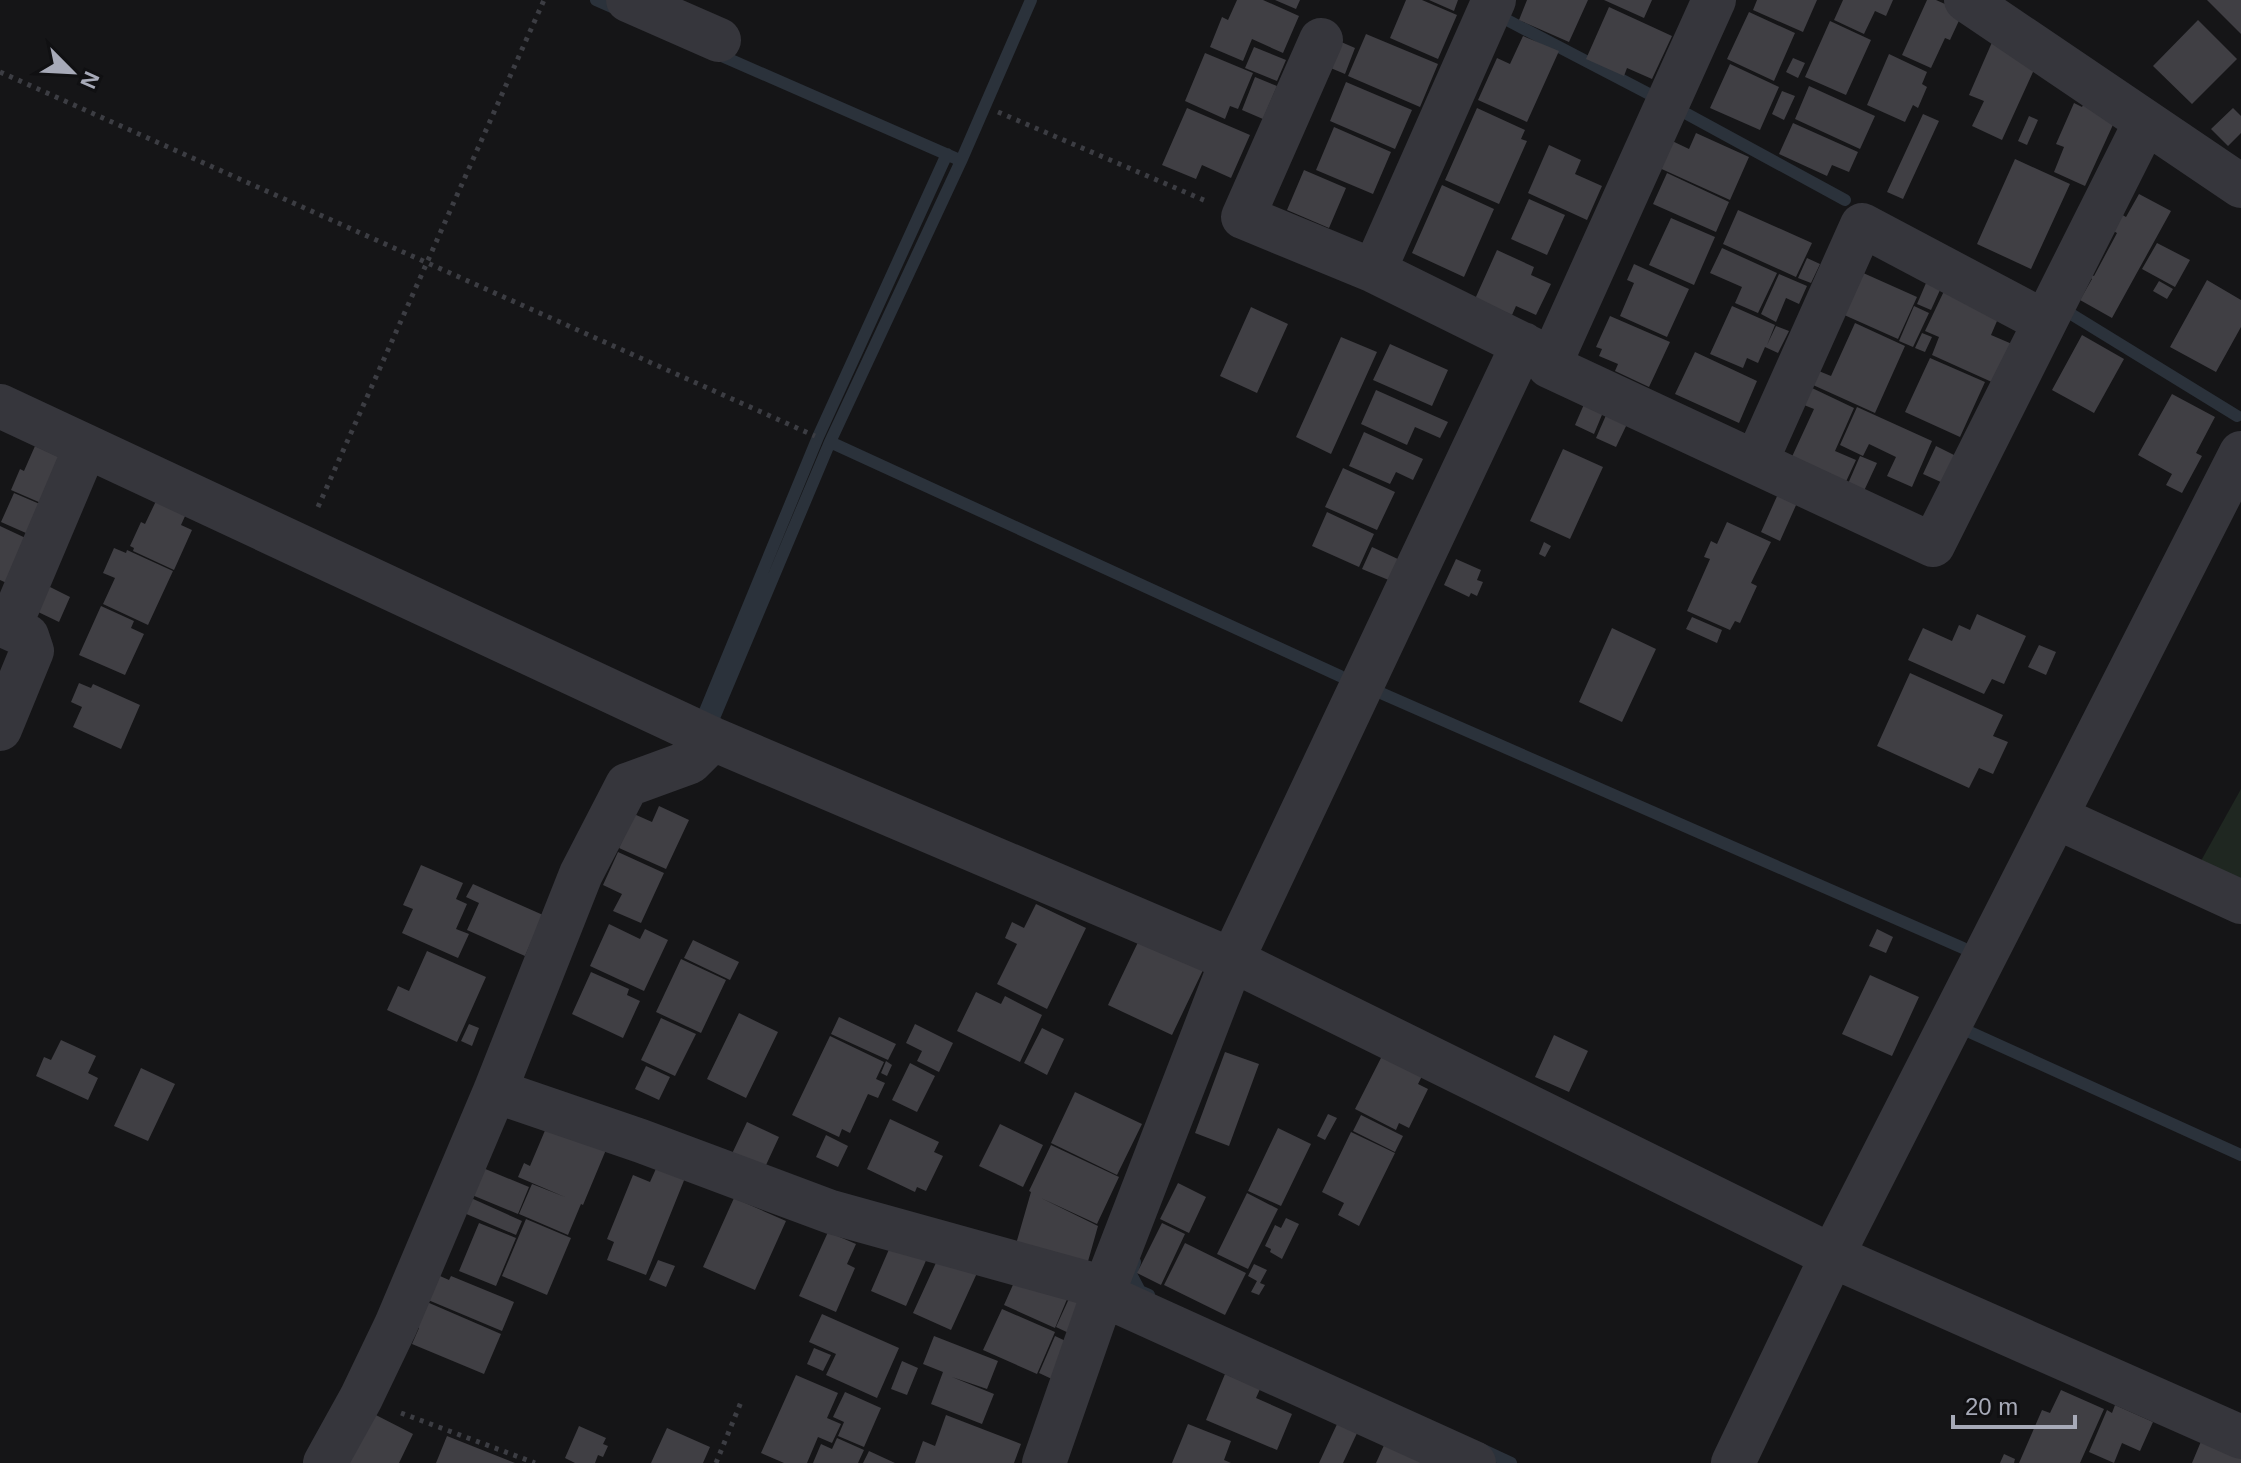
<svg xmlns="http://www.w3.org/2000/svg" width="2241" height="1463" font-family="Helvetica,sans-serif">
  <rect width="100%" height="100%" fill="#151517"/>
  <path fill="#1f2721" d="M 2241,789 L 2241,887 L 2197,868 Z"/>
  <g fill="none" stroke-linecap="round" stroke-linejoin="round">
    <path stroke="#2b323b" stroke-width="12" d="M 596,0 L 621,11
      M 1507,20 L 1651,95
      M 715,53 L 955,158
      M 1687,114 L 1845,200
      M 2071,314 L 2237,416
      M 830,442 L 1340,676
      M 1371,696 L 1374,690 L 1963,948
      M 703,716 L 818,437 L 947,154
      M 714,718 L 830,442 L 961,161 L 1031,0
      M 1966,1022 L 1963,1029 L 2241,1155
      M 1135,1262 L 1131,1274 L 1140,1291 L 1149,1295
      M 1481,1449 L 1511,1463"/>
  </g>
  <path fill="#403f44" d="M 1237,0 L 1263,0 L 1299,16 L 1283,53 L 1252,39 L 1243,61 L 1210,47 L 1222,17 L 1228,20 Z
    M 1275,0 L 1300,0 L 1296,9 Z
    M 1406,0 L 1422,0 L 1457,15 L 1438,59 L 1390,38 Z
    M 1429,0 L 1458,0 L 1454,11 Z
    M 1527,0 L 1588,0 L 1569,42 L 1519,20 Z
    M 1604,0 L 1652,0 L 1644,18 Z
    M 1757,0 L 1817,0 L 1803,32 L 1753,10 Z
    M 1843,0 L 1893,0 L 1886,16 L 1875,11 L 1864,34 L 1834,20 Z
    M 1927,0 L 1936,0 L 1963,12 L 1950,40 L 1945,38 L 1931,68 L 1902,55 Z
    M 2207,0 L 2241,0 L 2241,34 Z
    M 1609,7 L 1672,36 L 1652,79 L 1627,68 L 1624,76 L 1586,59 Z
    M 1749,12 L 1795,33 L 1774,81 L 1727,59 Z
    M 2198,20 L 2237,59 L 2192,104 L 2153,66 Z
    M 1830,21 L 1871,40 L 1846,95 L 1805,77 Z
    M 1366,34 L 1438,64 L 1420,107 L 1348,76 Z
    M 1523,36 L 1559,51 L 1527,122 L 1478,100 L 1497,58 L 1510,64 Z
    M 1332,38 L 1355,48 L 1345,74 L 1321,64 Z
    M 1993,40 L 2038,61 L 2002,140 L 1972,126 L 1984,101 L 1969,95 Z
    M 1254,47 L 1286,60 L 1277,81 L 1245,68 Z
    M 1205,53 L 1253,73 L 1238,109 L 1230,106 L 1225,119 L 1185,101 Z
    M 1889,54 L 1927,72 L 1922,84 L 1927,87 L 1918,108 L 1913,105 L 1905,122 L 1867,105 Z
    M 1793,58 L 1805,63 L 1798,78 L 1786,72 Z
    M 1730,64 L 1779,87 L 1760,130 L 1710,108 Z
    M 1255,77 L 1277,86 L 1263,119 L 1242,110 Z
    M 1346,82 L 1412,110 L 1395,149 L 1330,121 Z
    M 1809,86 L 1875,116 L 1860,149 L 1795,119 Z
    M 1782,91 L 1795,96 L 1784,120 L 1772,114 Z
    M 2085,101 L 2117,116 L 2085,186 L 2054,172 L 2064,147 L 2056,144 L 2074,103 L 2082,107 Z
    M 1187,108 L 1250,135 L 1231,178 L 1202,165 L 1196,179 L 1162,165 Z
    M 1477,108 L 1525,130 L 1521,139 L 1527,141 L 1499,204 L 1445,180 Z
    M 2233,108 L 2241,116 L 2241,133 L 2228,146 L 2211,129 Z
    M 1923,114 L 1939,121 L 1903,199 L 1887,192 Z
    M 2029,116 L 2038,120 L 2027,145 L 2018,141 Z
    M 1793,123 L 1858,152 L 1849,172 L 1832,165 L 1827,176 L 1779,154 Z
    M 1334,127 L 1391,152 L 1373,194 L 1316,170 Z
    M 1696,133 L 1749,157 L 1730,200 L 1655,166 L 1668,139 L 1689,149 Z
    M 1549,145 L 1581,160 L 1575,174 L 1602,186 L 1587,220 L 1528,193 Z
    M 2015,159 L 2070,184 L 2031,269 L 1977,244 Z
    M 1304,170 L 1346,188 L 1329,228 L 1287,210 Z
    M 1667,173 L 1729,202 L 1716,232 L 1653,204 Z
    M 1442,185 L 1494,209 L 1464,277 L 1412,253 Z
    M 2139,194 L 2171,211 L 2112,318 L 2080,300 L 2092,279 L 2083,270 L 2094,276 L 2117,233 L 2105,226 L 2114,210 L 2126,217 Z
    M 1529,199 L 1565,215 L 1547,255 L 1511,239 Z
    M 1738,210 L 1812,243 L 1796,277 L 1723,244 Z
    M 1671,218 L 1715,237 L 1694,285 L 1649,265 Z
    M 2157,243 L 2190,260 L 2175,287 L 2142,269 Z
    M 1722,248 L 1777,273 L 1758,313 L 1735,303 L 1742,287 L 1710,273 Z
    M 1497,250 L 1534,267 L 1531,275 L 1551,284 L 1536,315 L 1516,306 L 1512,315 L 1475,299 Z
    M 1807,258 L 1820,264 L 1811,283 L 1798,278 Z
    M 1634,264 L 1689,289 L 1667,337 L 1620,316 L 1634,283 L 1627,280 Z
    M 1861,272 L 1917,297 L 1898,339 L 1842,314 Z
    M 1779,274 L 1807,286 L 1799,304 L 1786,298 L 1776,322 L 1761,314 Z
    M 2207,280 L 2241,300 L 2241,327 L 2216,372 L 2170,347 Z
    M 2159,281 L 2173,289 L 2167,299 L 2153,291 Z
    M 1926,283 L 1940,290 L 1931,310 L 1917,304 Z
    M 1945,289 L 2000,314 L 1991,335 L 2012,344 L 1994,383 L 1932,355 L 1939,337 L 1925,331 Z
    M 1732,306 L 1775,325 L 1767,345 L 1776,326 L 1789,331 L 1778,353 L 1765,347 L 1758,363 L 1747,358 L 1743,368 L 1710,354 Z
    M 1914,306 L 1929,313 L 1913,347 L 1899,341 Z
    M 1251,307 L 1288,324 L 1257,393 L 1220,376 Z
    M 1610,316 L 1670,342 L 1649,387 L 1615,371 L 1618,364 L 1599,356 L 1602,349 L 1596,347 Z
    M 1855,323 L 1905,346 L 1875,413 L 1802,380 L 1809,367 L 1831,376 Z
    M 1922,333 L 1932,337 L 1925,352 L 1915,348 Z
    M 2082,335 L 2124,359 L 2094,413 L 2052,390 Z
    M 1341,337 L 1377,352 L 1331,454 L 1296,437 Z
    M 1390,344 L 1448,370 L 1432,406 L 1373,380 Z
    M 1695,352 L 1757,381 L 1739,423 L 1675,394 Z
    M 1930,358 L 1985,382 L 1960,437 L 1905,412 Z
    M 1812,388 L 1854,408 L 1835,451 L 1856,460 L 1844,486 L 1790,461 L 1814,409 L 1804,405 Z
    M 1376,390 L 1448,422 L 1440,438 L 1415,427 L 1407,445 L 1361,424 Z
    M 2172,394 L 2215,417 L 2196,453 L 2202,456 L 2182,493 L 2166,485 L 2172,474 L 2138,455 Z
    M 1585,402 L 1604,410 L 1594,434 L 1575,425 Z
    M 1857,407 L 1932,441 L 1912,487 L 1887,476 L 1896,457 L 1869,444 L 1863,456 L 1840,445 Z
    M 1607,413 L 1628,422 L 1616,447 L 1596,438 Z
    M 1364,432 L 1423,459 L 1413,480 L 1396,472 L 1390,484 L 1349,466 Z
    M 35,446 L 61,458 L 41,503 L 11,490 L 20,469 L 24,471 Z
    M 1936,446 L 1956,456 L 1943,483 L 1923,474 Z
    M 1563,449 L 1603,467 L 1570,539 L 1530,521 Z
    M 1860,456 L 1877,463 L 1863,493 L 1847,486 Z
    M 1343,468 L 1395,492 L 1377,530 L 1325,507 Z
    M 14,493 L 49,508 L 35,537 L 1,522 Z
    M 1778,494 L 1797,503 L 1780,541 L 1761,532 Z
    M 156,501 L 186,514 L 181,525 L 192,530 L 174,570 L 133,551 L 134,548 L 130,546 L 141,522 L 145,524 Z
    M 1327,512 L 1374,534 L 1359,567 L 1312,546 Z
    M 1727,522 L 1771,542 L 1751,583 L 1757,586 L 1740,623 L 1735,621 L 1730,630 L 1687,611 L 1710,559 L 1704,557 L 1711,541 L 1717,544 Z
    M 0,526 L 32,541 L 11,585 L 0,580 Z
    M 1544,542 L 1551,546 L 1545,557 L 1539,554 Z
    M 1372,547 L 1400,560 L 1391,581 L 1362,569 Z
    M 114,548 L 126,553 L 127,550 L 173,571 L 148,625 L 103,604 L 115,578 L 103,573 Z
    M 1456,559 L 1481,570 L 1477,580 L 1483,582 L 1477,596 L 1471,593 L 1469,597 L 1444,585 Z
    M 46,585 L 70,597 L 59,622 L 34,610 Z
    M 101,606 L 134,621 L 131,628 L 144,634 L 125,675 L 79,655 Z
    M 1977,614 L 2026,636 L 2004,684 L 1992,679 L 1984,694 L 1908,660 L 1923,628 L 1952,641 L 1959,625 L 1970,630 Z
    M 1692,617 L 1722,630 L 1717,643 L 1686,629 Z
    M 1612,628 L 1656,649 L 1622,722 L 1579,702 Z
    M 2039,645 L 2056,652 L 2046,675 L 2028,667 Z
    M 1910,673 L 2003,715 L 1993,736 L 2008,742 L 1993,774 L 1979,768 L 1969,788 L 1877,746 Z
    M 79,683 L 91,688 L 93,684 L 140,705 L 121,749 L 73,727 L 82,707 L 71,702 Z
    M 659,806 L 689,820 L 666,869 L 619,848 L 634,814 L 652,822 Z
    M 618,852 L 664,873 L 641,923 L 613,911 L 622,894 L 603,885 Z
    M 421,865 L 463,883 L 456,899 L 467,904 L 456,929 L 469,934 L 458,958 L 402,933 L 413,909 L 403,905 Z
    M 473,884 L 543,915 L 525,956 L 467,930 L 479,903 L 466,897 Z
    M 1036,904 L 1086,928 L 1047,1009 L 997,984 L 1017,944 L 1005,938 L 1012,922 L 1024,928 Z
    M 609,924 L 640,939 L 645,929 L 668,940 L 644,991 L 590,966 Z
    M 1877,929 L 1893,937 L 1886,953 L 1869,946 Z
    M 1140,938 L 1204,968 L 1172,1035 L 1108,1005 Z
    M 693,940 L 739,962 L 730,980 L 684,958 Z
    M 427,951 L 486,977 L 457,1042 L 387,1010 L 398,986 L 409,991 Z
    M 681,959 L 726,980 L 701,1033 L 656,1012 Z
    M 591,972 L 629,989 L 627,995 L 640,1001 L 623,1038 L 572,1014 Z
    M 1870,975 L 1919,997 L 1892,1056 L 1842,1034 Z
    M 976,992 L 1001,1004 L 1005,996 L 1042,1015 L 1020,1062 L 957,1031 Z
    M 739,1013 L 778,1032 L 746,1098 L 707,1079 Z
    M 839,1017 L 896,1044 L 888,1060 L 831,1034 Z
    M 661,1018 L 696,1034 L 675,1076 L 641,1060 Z
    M 469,1024 L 479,1028 L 472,1046 L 461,1041 Z
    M 915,1024 L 953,1043 L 939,1072 L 917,1061 L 922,1051 L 906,1043 Z
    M 1042,1028 L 1064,1039 L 1047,1075 L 1024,1063 Z
    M 1554,1035 L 1588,1051 L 1569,1092 L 1535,1077 Z
    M 830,1036 L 884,1062 L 876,1079 L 885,1083 L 878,1098 L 868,1094 L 850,1133 L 842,1129 L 839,1137 L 792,1115 Z
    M 61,1040 L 96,1056 L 88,1073 L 98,1078 L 88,1100 L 36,1076 L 44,1057 L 51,1060 Z
    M 1225,1052 L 1259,1064 L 1229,1146 L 1195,1133 Z
    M 1383,1054 L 1423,1074 L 1418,1084 L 1428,1089 L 1409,1128 L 1399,1123 L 1396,1130 L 1355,1109 Z
    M 886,1061 L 892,1065 L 887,1076 L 881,1073 Z
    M 910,1063 L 935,1076 L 917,1112 L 892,1100 Z
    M 646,1066 L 670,1077 L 659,1100 L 635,1089 Z
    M 141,1068 L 175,1084 L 148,1141 L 114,1126 Z
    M 1075,1092 L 1142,1124 L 1117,1175 L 1051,1143 Z
    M 1328,1114 L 1337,1118 L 1325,1140 L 1317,1136 Z
    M 1361,1115 L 1403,1136 L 1395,1152 L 1353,1131 Z
    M 890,1119 L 939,1142 L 934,1152 L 943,1156 L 926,1191 L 917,1187 L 915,1192 L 867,1169 Z
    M 549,1121 L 608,1145 L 583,1205 L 581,1204 L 568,1235 L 519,1214 L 532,1184 L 565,1197 L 518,1177 L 524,1163 L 530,1166 Z
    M 747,1122 L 779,1137 L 761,1176 L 729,1160 Z
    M 1000,1124 L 1043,1145 L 1023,1187 L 979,1166 Z
    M 1278,1128 L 1311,1144 L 1281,1206 L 1248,1191 Z
    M 1351,1132 L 1395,1153 L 1359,1226 L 1338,1215 L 1344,1203 L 1322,1192 Z
    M 826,1135 L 848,1146 L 838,1167 L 816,1157 Z
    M 1051,1145 L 1119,1177 L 1097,1224 L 1041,1198 L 1098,1226 L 1085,1272 L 1014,1251 L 1031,1192 L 1029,1191 Z
    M 659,1162 L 687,1173 L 646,1275 L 607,1260 L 614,1242 L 607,1239 L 633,1175 L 650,1182 Z
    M 483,1168 L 529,1187 L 518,1214 L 472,1195 Z
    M 1178,1183 L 1206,1197 L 1189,1233 L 1160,1219 Z
    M 1247,1193 L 1278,1209 L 1248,1269 L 1217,1254 Z
    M 471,1198 L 522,1221 L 516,1235 L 464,1213 Z
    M 734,1198 L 786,1221 L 755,1290 L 703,1267 Z
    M 1286,1218 L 1299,1224 L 1282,1259 L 1270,1252 L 1271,1249 L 1265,1246 L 1275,1225 L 1281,1228 Z
    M 526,1219 L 571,1238 L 547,1295 L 502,1276 Z
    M 479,1223 L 516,1238 L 496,1286 L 459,1271 Z
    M 1162,1223 L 1185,1234 L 1161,1285 L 1137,1273 Z
    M 828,1232 L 856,1244 L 847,1264 L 855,1268 L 836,1312 L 799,1296 Z
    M 893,1240 L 928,1256 L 906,1306 L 871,1291 Z
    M 1185,1243 L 1246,1273 L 1225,1315 L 1164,1285 Z
    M 940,1254 L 978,1271 L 951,1330 L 913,1313 Z
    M 658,1260 L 675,1266 L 666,1287 L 649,1280 Z
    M 1254,1264 L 1267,1270 L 1260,1283 L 1265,1285 L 1259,1295 L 1251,1292 L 1257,1281 L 1248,1276 Z
    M 1020,1269 L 1070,1292 L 1055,1328 L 1004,1305 Z
    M 431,1272 L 449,1280 L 451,1276 L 514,1302 L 502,1331 L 421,1297 Z
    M 1072,1292 L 1088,1299 L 1073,1335 L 1056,1327 Z
    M 420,1299 L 501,1334 L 484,1374 L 412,1344 L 419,1328 L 409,1324 Z
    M 1002,1309 L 1055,1332 L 1037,1374 L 983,1350 Z
    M 822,1314 L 899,1348 L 877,1398 L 826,1375 L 836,1354 L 809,1342 Z
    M 934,1336 L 998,1361 L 987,1389 L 952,1377 L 994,1394 L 982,1424 L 931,1404 L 943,1372 L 923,1364 Z
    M 1055,1336 L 1070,1343 L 1054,1380 L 1039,1373 Z
    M 814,1348 L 831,1355 L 823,1371 L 807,1364 Z
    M 902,1361 L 918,1368 L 907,1395 L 891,1389 Z
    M 1225,1374 L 1260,1389 L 1256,1398 L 1292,1414 L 1277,1450 L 1206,1420 Z
    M 796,1375 L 838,1393 L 827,1418 L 841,1424 L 832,1443 L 818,1437 L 807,1463 L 784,1463 L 761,1453 Z
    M 2061,1390 L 2104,1409 L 2080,1463 L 2019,1463 L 2042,1410 L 2050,1413 Z
    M 845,1392 L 881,1408 L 864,1447 L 838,1436 L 844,1422 L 833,1417 Z
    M 2115,1405 L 2153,1422 L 2140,1451 L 2122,1443 L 2114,1463 L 2089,1452 L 2107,1410 L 2112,1413 Z
    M 370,1412 L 413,1434 L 399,1463 L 345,1463 Z
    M 946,1415 L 1021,1444 L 1014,1463 L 915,1463 L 923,1441 L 935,1446 Z
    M 1338,1422 L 1358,1431 L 1343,1463 L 1319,1463 Z
    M 1188,1424 L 1231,1441 L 1224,1460 L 1231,1463 L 1172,1463 Z
    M 579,1426 L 606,1438 L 603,1444 L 608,1446 L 603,1457 L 598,1455 L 595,1463 L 575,1463 L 565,1458 Z
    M 667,1428 L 710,1447 L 703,1463 L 651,1463 Z
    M 447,1436 L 515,1463 L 436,1463 Z
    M 837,1438 L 864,1450 L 858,1463 L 813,1463 L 821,1444 L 832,1449 Z
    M 2202,1439 L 2241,1456 L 2241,1463 L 2192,1463 Z
    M 1385,1443 L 1427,1463 L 1376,1463 Z
    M 869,1451 L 895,1463 L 863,1463 Z
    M 2004,1454 L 2015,1459 L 2014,1463 L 2000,1463 Z"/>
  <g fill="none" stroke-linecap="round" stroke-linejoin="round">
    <path stroke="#3c3d43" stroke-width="5" stroke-dasharray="4 6" stroke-linecap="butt" d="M 0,72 L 815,436
      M 998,112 L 1206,201
      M 318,507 L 544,0
      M 401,1413 L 535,1463
      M 716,1463 L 741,1402"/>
    <path stroke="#36363c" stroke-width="44" d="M 628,0 L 719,40
      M 1714,0 L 1549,366 L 1933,545 L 2145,123
      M 1966,0 L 2241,186
      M 1321,40 L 1243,217 L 1374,271 L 1550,358
      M 1374,271 L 1494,0
      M 0,406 L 713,739 L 1232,960 L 1832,1256 L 2241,1437
      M 1756,462 L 1862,225 L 2045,322
      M 0,729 L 32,651 L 27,636 L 9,628 L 86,446
      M 2056,817 L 2241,902
      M 495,1091 L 641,1141 L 831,1212 L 1105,1288
      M 1103,1295 L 1474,1463
      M 325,1463 L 361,1398 L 396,1325 L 495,1091 L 581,874 L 627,785 L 690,762 L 713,739
      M 1044,1463 L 1105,1288 L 1232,960 L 1523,344
      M 1733,1463 L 1832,1256 L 2241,453"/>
  </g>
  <g transform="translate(72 72) rotate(114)" stroke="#101012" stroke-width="6" paint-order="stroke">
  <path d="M0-6L14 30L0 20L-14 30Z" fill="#a7aab8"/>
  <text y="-12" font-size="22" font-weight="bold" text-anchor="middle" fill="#a7aab8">N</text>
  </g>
  <path d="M1953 1415v12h122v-12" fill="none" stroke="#a7aab8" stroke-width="4"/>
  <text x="1965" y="1415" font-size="24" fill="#a7aab8" stroke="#101012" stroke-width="6" paint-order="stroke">20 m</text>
</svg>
